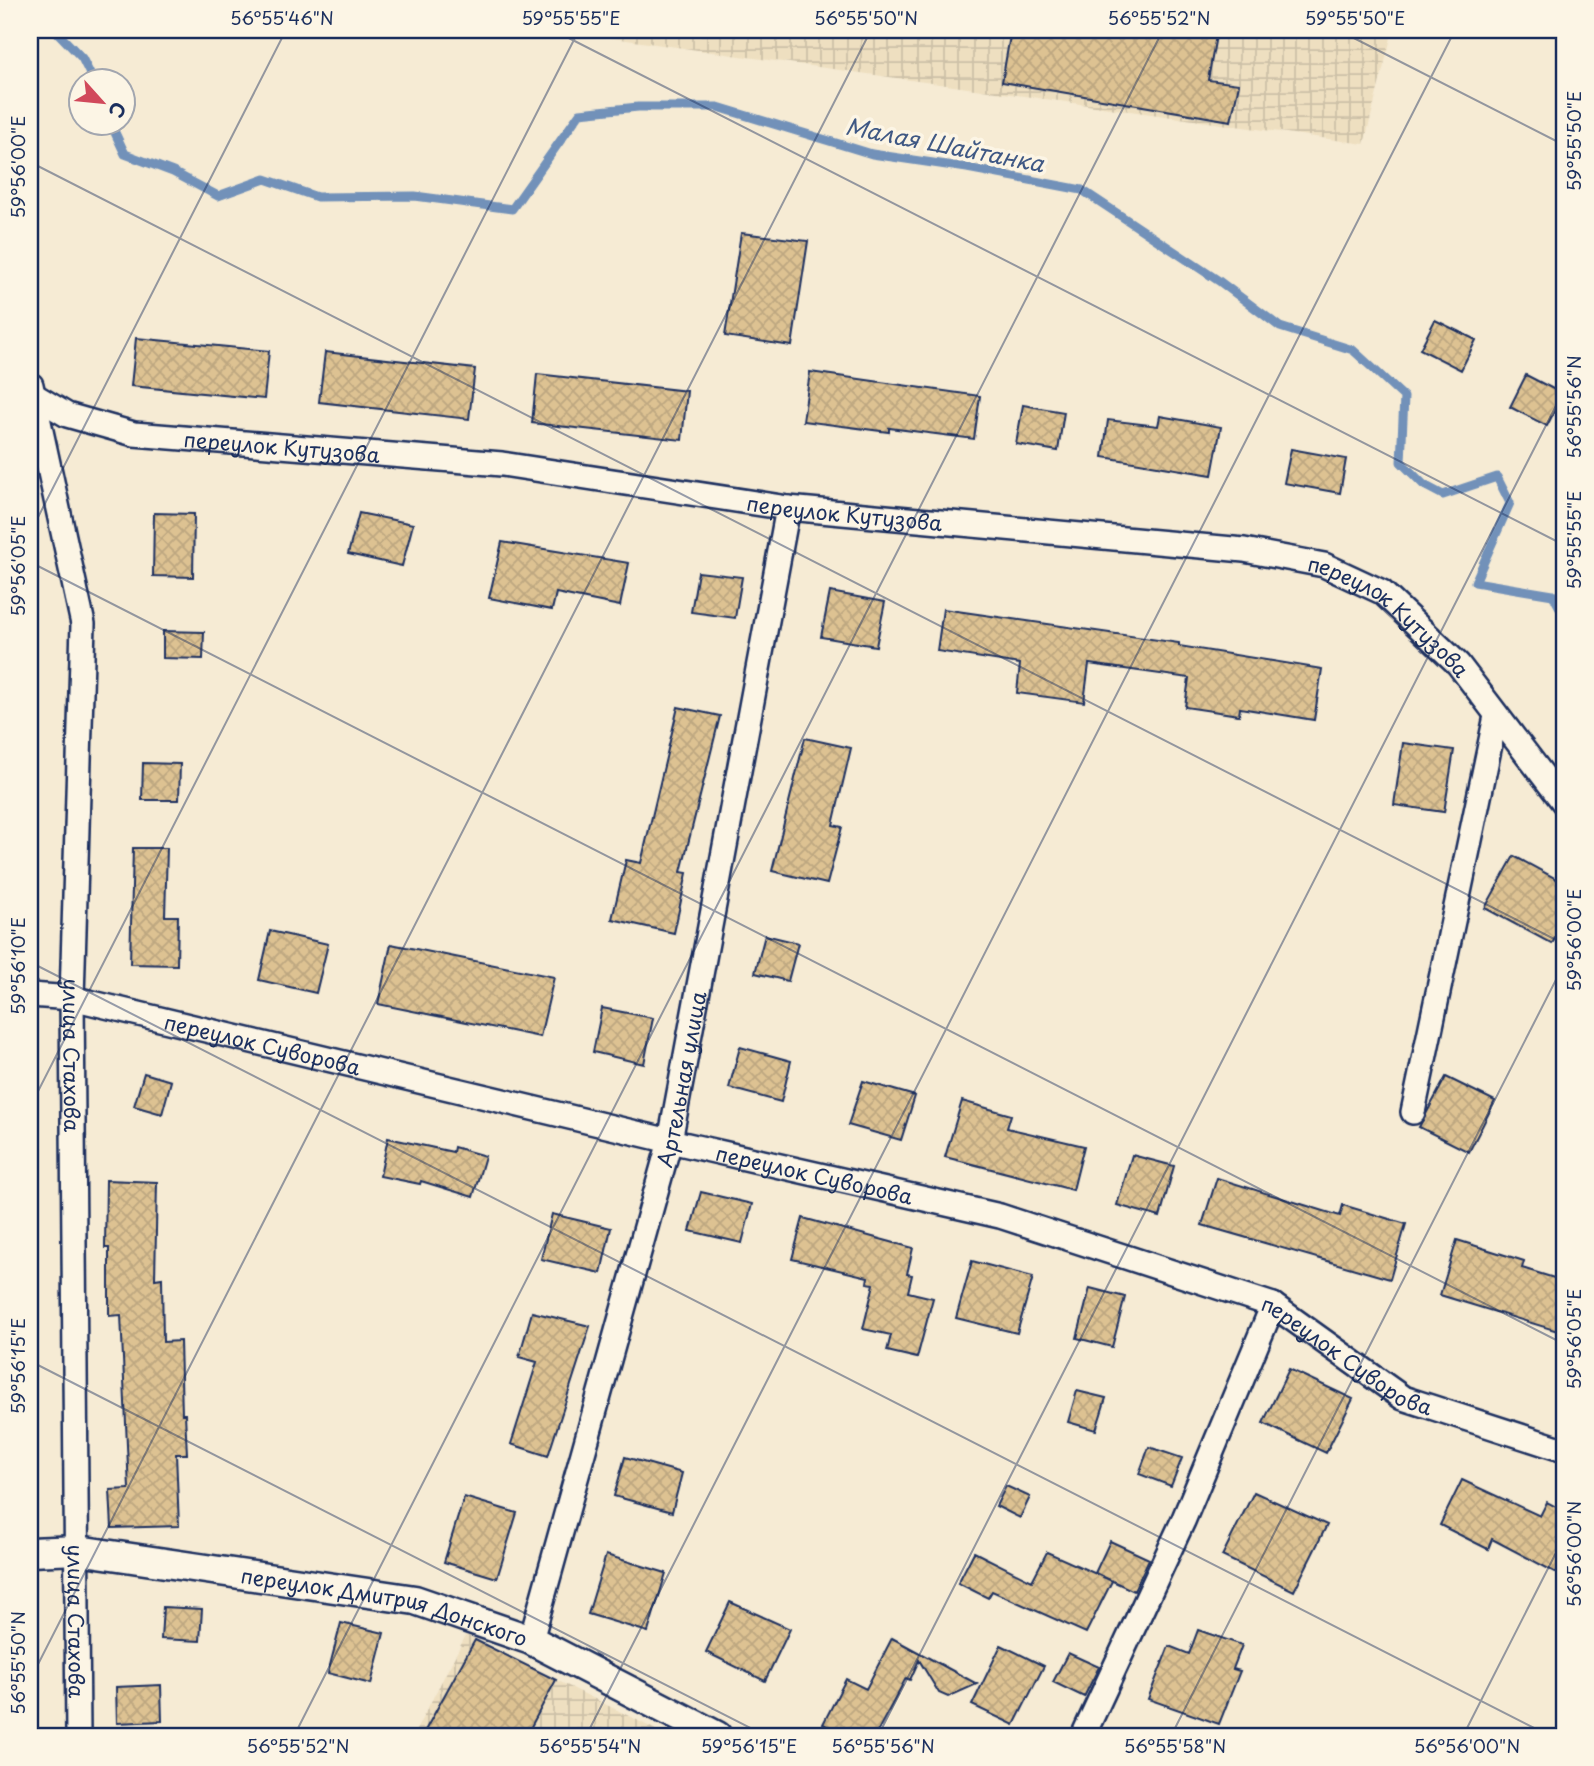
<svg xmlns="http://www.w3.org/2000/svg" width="1594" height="1766" font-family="'Playpen Sans',sans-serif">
  <defs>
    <pattern id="industrial-grid" width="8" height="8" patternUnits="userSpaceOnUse" patternTransform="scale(1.75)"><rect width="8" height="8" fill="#eedfc0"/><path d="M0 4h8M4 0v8" fill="none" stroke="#ccc0a7"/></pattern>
    <pattern id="building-cross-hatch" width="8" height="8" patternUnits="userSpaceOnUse" patternTransform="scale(1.75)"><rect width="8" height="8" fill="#ddc292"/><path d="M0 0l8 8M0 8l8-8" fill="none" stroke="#bda780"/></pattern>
  </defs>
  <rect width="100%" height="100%" fill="#f6ebd4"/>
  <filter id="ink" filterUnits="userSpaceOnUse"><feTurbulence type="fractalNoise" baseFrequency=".0143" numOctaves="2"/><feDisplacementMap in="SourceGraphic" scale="14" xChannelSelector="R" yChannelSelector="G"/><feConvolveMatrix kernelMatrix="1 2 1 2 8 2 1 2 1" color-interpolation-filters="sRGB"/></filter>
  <g filter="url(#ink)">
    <path fill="url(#industrial-grid)" d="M 556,30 L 1393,30 L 1364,144 Z
      M 466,1635 L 635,1719 L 667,1736 L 413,1736 Z"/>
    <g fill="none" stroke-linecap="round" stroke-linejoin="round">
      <path stroke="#7291b9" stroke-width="9" d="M 55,30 L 82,58 L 93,80
        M 110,122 L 125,154 L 173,172 L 218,196 L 265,179 L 317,197 L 415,196 L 512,209 L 580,113 L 638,107 L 718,107 L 872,154 L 967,168 L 1082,190 L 1219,281 L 1280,327 L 1353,350 L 1404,397 L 1401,462 L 1424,485 L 1443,495 L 1497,477 L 1510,503 L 1475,582 L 1553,595 L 1564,615"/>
    </g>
    <path fill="url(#building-cross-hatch)" stroke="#1b2f5e" stroke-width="2" d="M 1011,30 L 1217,30 L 1208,80 L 1239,84 L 1231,121 L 1002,82 Z
      M 741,233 L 808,241 L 792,346 L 725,336 Z
      M 1435,320 L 1476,340 L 1461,370 L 1420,349 Z
      M 136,338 L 269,351 L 264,399 L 131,386 Z
      M 325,352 L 475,369 L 469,419 L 319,402 Z
      M 810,372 L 980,396 L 974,439 L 889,428 L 889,432 L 803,421 Z
      M 537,374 L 687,391 L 682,440 L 532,423 Z
      M 1526,375 L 1563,394 L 1547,426 L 1510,407 Z
      M 1023,405 L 1064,412 L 1058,451 L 1016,444 Z
      M 1160,416 L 1221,427 L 1212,475 L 1103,457 L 1108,420 L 1158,426 Z
      M 1291,449 L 1346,459 L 1340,493 L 1284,483 Z
      M 154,513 L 194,514 L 193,577 L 153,576 Z
      M 359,513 L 413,524 L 402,566 L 348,554 Z
      M 502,542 L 629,563 L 620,606 L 556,593 L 552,610 L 489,598 Z
      M 698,572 L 742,577 L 735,618 L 691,612 Z
      M 830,592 L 885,602 L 876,646 L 821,637 Z
      M 943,609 L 1179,643 L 1179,646 L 1322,669 L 1314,720 L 1240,708 L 1239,715 L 1185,707 L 1189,678 L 1089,664 L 1084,702 L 1017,693 L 1020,664 L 937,651 Z
      M 163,631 L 204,632 L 203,659 L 163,658 Z
      M 678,707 L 720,716 L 681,872 L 687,873 L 674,933 L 612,919 L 626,860 L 641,863 Z
      M 805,738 L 851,748 L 833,825 L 842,827 L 827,884 L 772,871 Z
      M 1403,743 L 1454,750 L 1444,812 L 1394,805 Z
      M 143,763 L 180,764 L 179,800 L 142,800 Z
      M 133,848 L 167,848 L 165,916 L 178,916 L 177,965 L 130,964 Z
      M 1514,856 L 1564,883 L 1564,921 L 1552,944 L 1485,908 Z
      M 270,931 L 328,944 L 316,993 L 259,980 Z
      M 765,935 L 798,943 L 788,981 L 755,973 Z
      M 391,944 L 554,977 L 540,1037 L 378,1004 Z
      M 602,1008 L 653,1018 L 644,1064 L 593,1052 Z
      M 740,1047 L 791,1061 L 781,1102 L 729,1088 Z
      M 144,1073 L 171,1081 L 162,1114 L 134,1106 Z
      M 1446,1077 L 1495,1101 L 1469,1152 L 1419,1127 Z
      M 863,1081 L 915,1096 L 901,1140 L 848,1125 Z
      M 962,1101 L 1011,1115 L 1007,1128 L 1084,1146 L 1073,1190 L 945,1157 Z
      M 388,1138 L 453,1152 L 454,1147 L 485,1156 L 473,1197 L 421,1181 L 420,1184 L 380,1176 Z
      M 1132,1155 L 1174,1166 L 1160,1217 L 1117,1205 Z
      M 1217,1178 L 1340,1216 L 1343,1205 L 1406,1224 L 1390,1279 L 1202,1225 Z
      M 106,1180 L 157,1182 L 155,1279 L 162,1278 L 163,1342 L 180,1341 L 182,1414 L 185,1414 L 187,1454 L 176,1454 L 179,1526 L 112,1528 L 110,1490 L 129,1489 L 121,1315 L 109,1316 L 109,1248 L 105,1248 Z
      M 701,1192 L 752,1204 L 742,1243 L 690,1231 Z
      M 552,1214 L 611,1228 L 601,1273 L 541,1259 Z
      M 803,1218 L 913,1248 L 907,1274 L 912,1275 L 908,1292 L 933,1298 L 917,1358 L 887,1351 L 891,1335 L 863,1329 L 874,1284 L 867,1283 L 868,1277 L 792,1259 Z
      M 1457,1240 L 1524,1261 L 1522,1268 L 1564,1281 L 1564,1333 L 1440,1295 Z
      M 972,1261 L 1033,1277 L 1017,1333 L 956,1318 Z
      M 1090,1288 L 1125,1297 L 1112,1347 L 1077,1338 Z
      M 532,1312 L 590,1326 L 548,1456 L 511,1444 L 537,1362 L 519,1357 Z
      M 1289,1369 L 1353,1399 L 1326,1453 L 1263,1423 Z
      M 1077,1391 L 1106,1398 L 1096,1430 L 1068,1422 Z
      M 1149,1447 L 1182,1458 L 1171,1486 L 1139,1474 Z
      M 625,1457 L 682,1473 L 672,1512 L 614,1496 Z
      M 1462,1480 L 1540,1516 L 1547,1502 L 1564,1511 L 1564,1577 L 1492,1539 L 1488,1549 L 1440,1525 Z
      M 1006,1486 L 1030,1497 L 1020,1518 L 996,1506 Z
      M 1254,1492 L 1327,1525 L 1294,1591 L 1222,1556 Z
      M 464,1497 L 517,1513 L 497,1578 L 444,1562 Z
      M 1110,1541 L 1149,1559 L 1134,1591 L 1095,1573 Z
      M 974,1552 L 1032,1581 L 1047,1552 L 1112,1581 L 1086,1633 L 992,1591 L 988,1598 L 958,1583 Z
      M 606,1555 L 666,1573 L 648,1632 L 588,1614 Z
      M 730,1602 L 790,1629 L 765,1681 L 706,1652 Z
      M 163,1607 L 202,1609 L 200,1641 L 161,1639 Z
      M 341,1623 L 384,1633 L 371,1684 L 328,1673 Z
      M 1198,1630 L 1242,1645 L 1233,1669 L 1240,1671 L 1219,1724 L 1148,1699 L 1169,1646 L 1189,1654 Z
      M 892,1638 L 977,1684 L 948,1697 L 939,1693 L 919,1660 L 910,1680 L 906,1678 L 875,1736 L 847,1736 L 823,1724 L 846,1679 L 866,1689 Z
      M 475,1640 L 556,1680 L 526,1736 L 422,1736 Z
      M 1001,1645 L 1044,1666 L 1014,1725 L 972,1705 Z
      M 1068,1653 L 1099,1667 L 1084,1697 L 1053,1682 Z
      M 161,1685 L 162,1721 L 117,1723 L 116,1687 Z"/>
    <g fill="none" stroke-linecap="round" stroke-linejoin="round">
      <g stroke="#1b2f5e" stroke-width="28">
        <g id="minor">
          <path id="s1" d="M 31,385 L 83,624 L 72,998 L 78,1736"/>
          <path id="s2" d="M 30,393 L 67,415 L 134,434 L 502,464 L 788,508 L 1244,550 L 1324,565 L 1382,592 L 1458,664 L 1564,803"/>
          <path id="s3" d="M 30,995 L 72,998 L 670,1141 L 1000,1216 L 1273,1305 L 1403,1398 L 1564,1450"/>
          <path d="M 1413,1112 L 1496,716"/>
          <path id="s4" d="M 531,1640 L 670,1141 L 788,508"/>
          <path d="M 1083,1736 L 1183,1521 L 1273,1305"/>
        </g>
      </g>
      <g stroke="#1b2f5e" stroke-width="33">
        <g id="tertiary">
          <path id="s5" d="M 30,1552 L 78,1550 L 415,1600 L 531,1640 L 717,1736"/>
        </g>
      </g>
      <use href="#minor" stroke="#fcf5e5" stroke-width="23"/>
      <use href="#tertiary" stroke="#fcf5e5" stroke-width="28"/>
    </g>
  </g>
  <path fill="none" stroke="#1b2f5e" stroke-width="2" stroke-opacity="0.45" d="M 553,30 L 1564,545M 1338,30 L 1564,145M 30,162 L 1564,944M 30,533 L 286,30M 30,562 L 1564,1344M 30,962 L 1550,1736M 30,1107 L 579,30M 30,1361 L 766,1736M 30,1680 L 871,30M 294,1736 L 1163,30M 586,1736 L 1455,30M 878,1736 L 1564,390M 1171,1736 L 1564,964M 1463,1736 L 1564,1537"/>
  <g text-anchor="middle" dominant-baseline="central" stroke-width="7" stroke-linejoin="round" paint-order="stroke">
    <g font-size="21" fill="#1b2f5e" stroke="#fcf5e5">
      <text stroke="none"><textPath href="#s2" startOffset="261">переулок Кутузова</textPath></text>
      <text stroke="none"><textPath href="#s2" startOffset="828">переулок Кутузова</textPath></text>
      <text stroke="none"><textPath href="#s2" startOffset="1393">переулок Кутузова</textPath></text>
      <text stroke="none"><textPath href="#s3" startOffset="238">переулок Суворова</textPath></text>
      <text stroke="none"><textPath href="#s1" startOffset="676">улица Стахова</textPath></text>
      <text stroke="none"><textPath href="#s4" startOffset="581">Артельная улица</textPath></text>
      <text stroke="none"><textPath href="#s3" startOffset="805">переулок Суворова</textPath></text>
      <text stroke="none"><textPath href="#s3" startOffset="1372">переулок Суворова</textPath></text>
      <text stroke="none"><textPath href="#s5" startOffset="360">переулок Дмитрия Донского</textPath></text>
      <text stroke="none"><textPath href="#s1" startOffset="1242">улица Стахова</textPath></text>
    </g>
    <g font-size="23" font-style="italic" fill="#3f5884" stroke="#fcf5e5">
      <text transform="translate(945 144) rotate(11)">Малая Шайтанка</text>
    </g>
  </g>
  <rect width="1594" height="1766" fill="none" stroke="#fcf5e5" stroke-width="77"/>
  <g transform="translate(102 102) rotate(117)"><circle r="33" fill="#fcf5e5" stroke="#a2a6af" stroke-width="2"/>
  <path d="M0-5L12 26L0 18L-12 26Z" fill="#d1495b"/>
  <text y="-10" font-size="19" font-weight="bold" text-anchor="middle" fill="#1b2f5e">С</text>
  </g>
  <rect x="38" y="38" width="1518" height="1690" fill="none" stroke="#1b2f5e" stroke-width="2.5"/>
  <g font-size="18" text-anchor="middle" fill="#1b2f5e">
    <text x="282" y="25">56°55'46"N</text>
    <text x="571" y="25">59°55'55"E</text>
    <text x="866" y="25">56°55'50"N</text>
    <text x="1159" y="25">56°55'52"N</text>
    <text x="1355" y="25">59°55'50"E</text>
    <text transform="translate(1575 141) rotate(-90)" y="6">59°55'50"E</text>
    <text transform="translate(19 167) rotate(-90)" y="6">59°56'00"E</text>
    <text transform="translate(1575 407) rotate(-90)" y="6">56°55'56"N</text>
    <text transform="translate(1575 540) rotate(-90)" y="6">59°55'55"E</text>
    <text transform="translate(19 566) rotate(-90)" y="6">59°56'05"E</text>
    <text transform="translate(1575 940) rotate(-90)" y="6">59°56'00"E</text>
    <text transform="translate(19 966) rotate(-90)" y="6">59°56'10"E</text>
    <text transform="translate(1575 1339) rotate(-90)" y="6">59°56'05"E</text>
    <text transform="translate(19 1366) rotate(-90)" y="6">59°56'15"E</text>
    <text transform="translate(1575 1554) rotate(-90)" y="6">56°56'00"N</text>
    <text transform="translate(19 1663) rotate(-90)" y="6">56°55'50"N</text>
    <text x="298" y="1753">56°55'52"N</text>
    <text x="590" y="1753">56°55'54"N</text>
    <text x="749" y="1753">59°56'15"E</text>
    <text x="883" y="1753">56°55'56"N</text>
    <text x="1175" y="1753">56°55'58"N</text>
    <text x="1467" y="1753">56°56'00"N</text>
  </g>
</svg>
